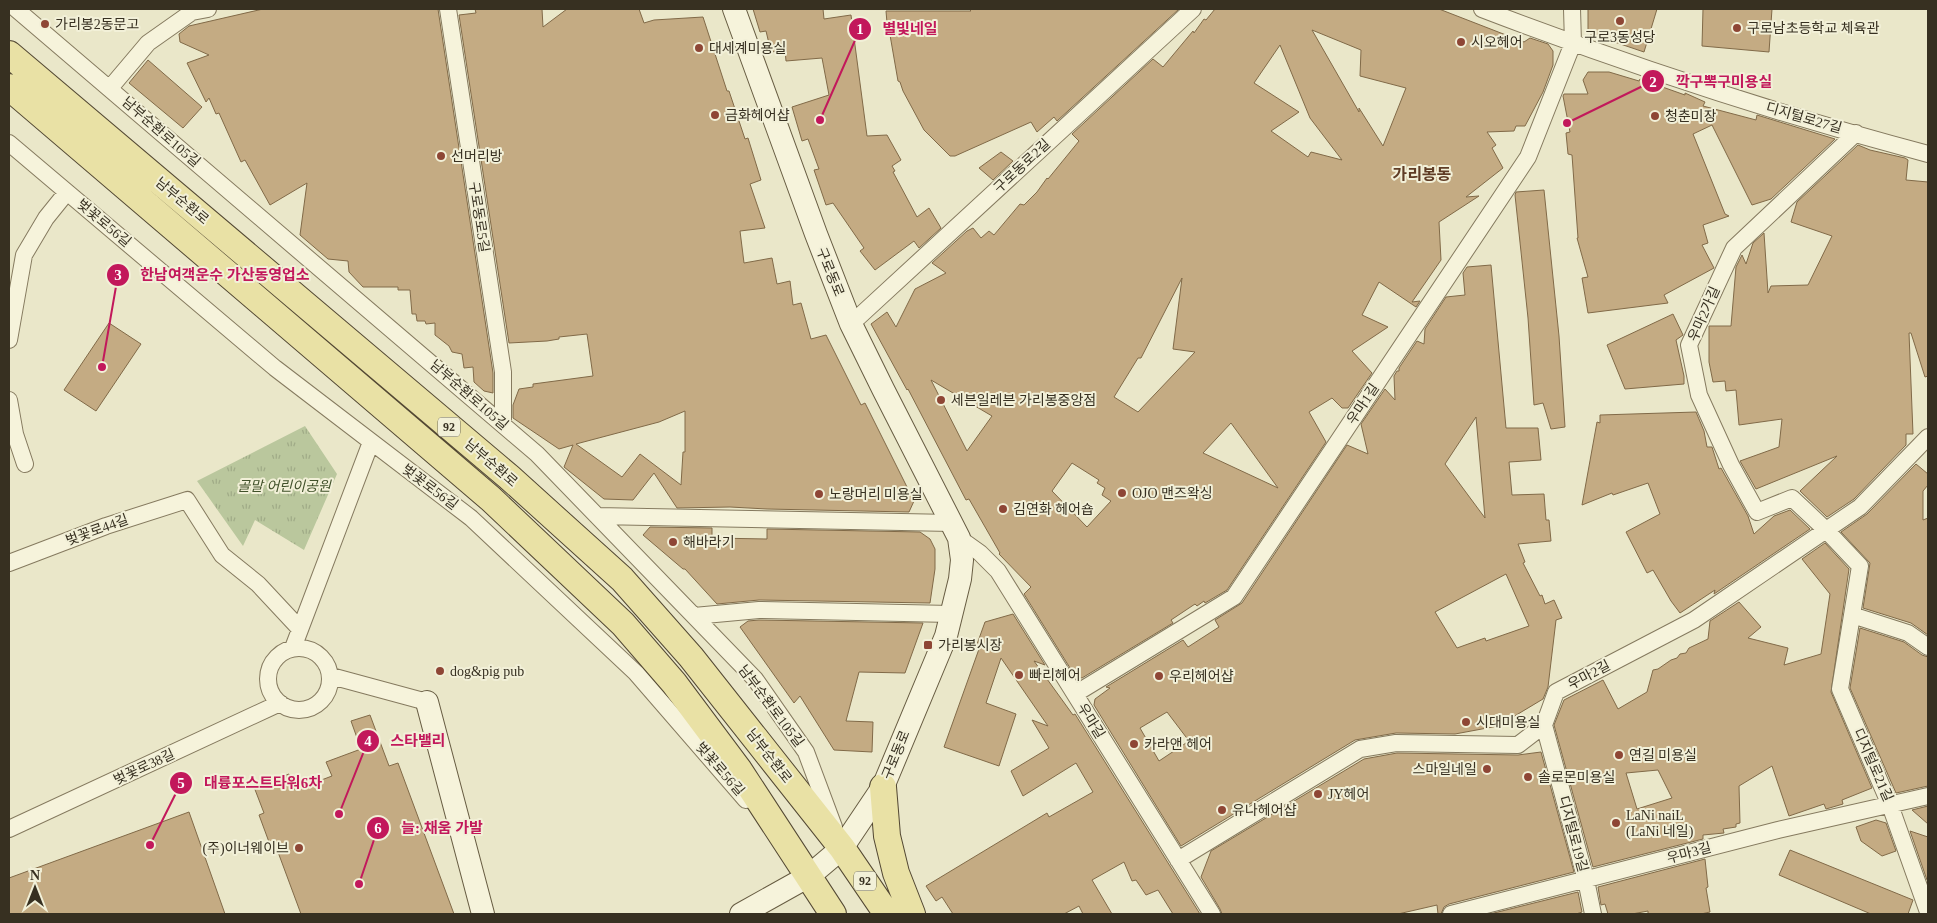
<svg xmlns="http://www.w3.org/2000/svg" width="1937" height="923" font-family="'Times New Roman','Noto Sans KR',serif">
  <defs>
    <pattern id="park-tufts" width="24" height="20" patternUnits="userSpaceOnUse" patternTransform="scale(1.25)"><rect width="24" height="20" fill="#bac79d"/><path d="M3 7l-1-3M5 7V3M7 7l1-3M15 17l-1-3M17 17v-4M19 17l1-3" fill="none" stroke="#a0ab87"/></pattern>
  </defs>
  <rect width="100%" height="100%" fill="#eae7c9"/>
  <path fill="url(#park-tufts)" d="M 305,426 L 337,474 L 304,550 L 255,520 L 243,546 L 197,481 Z"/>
  <path fill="#c4ab83" stroke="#816a48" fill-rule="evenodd" d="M 263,9 L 438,9 L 493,373 L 493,393 L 484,391 L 474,382 L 473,367 L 464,368 L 462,354 L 452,352 L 449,346 L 435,335 L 435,323 L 426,324 L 425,321 L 417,321 L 416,314 L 412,314 L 410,290 L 398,290 L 398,287 L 363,287 L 349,272 L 348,261 L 328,259 L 300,235 L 307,183 L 270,205 L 245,160 L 241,162 L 219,113 L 216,114 L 209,98 L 206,102 L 187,63 L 209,55 L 180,42 L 179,34 L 189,26 Z
    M 475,9 L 542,9 L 543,27 L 567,9 L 639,9 L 644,23 L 654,20 L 703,17 L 727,91 L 729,91 L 745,139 L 748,138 L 761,180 L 750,184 L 765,228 L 740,231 L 744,263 L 772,258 L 777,284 L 790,281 L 793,305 L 801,303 L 811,339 L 826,335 L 861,405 L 865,403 L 914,501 L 909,512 L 767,509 L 730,507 L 677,508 L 654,473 L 633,500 L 604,499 L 564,467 L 573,445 L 559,449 L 513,418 L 513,405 L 519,389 L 533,387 L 533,384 L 593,376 L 587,334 L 559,337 L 559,339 L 547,341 L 509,343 L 459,15 L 476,13 ZM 685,411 L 685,452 L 683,452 L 681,485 L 640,454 L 622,477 L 576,444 L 659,422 Z
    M 753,9 L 823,9 L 824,19 L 851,15 L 867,136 L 887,135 L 901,160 L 892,166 L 895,171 L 893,172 L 917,217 L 929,208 L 941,228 L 919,248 L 914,241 L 875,270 L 860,251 L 864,248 L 833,203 L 826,205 L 814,170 L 819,169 L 808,139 L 802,141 L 792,107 L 829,95 L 822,58 L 786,61 L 785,50 L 771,52 L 766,31 L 760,32 Z
    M 969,9 L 1179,9 L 1057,121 L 1054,117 L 1037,132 L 1031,122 L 955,156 L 950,156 L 924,130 L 903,91 L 900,82 L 898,81 L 890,35 L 888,35 L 886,11 L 971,11 Z
    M 1215,9 L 1439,9 L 1524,42 L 1530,38 L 1548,44 L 1553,51 L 1553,65 L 1543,92 L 1525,126 L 1516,126 L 1514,131 L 1487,132 L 1496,145 L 1492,148 L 1503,168 L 1466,197 L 1479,196 L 1439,222 L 1441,260 L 1412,302 L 1420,301 L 1416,307 L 1379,282 L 1362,315 L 1388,327 L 1352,351 L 1372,373 L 1348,408 L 1342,408 L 1332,398 L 1309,412 L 1326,442 L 1227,590 L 1205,603 L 1204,601 L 1197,606 L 1195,604 L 1171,620 L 1173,623 L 1082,678 L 1075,676 L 1024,594 L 1031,587 L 999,554 L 1000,553 L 969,499 L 966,500 L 908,389 L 907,390 L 871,324 L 887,312 L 896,327 L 915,289 L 946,273 L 932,263 L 967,231 L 973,228 L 981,238 L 989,231 L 994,235 L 1020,204 L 1024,205 L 1037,192 L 1047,178 L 1048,179 L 1079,141 L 1072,134 L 1153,59 L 1163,67 L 1193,31 L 1194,33 L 1204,19 L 1206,20 ZM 1312,30 L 1361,50 L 1360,76 L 1406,88 L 1383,146 L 1359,108 L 1359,112 ZM 1280,45 L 1310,118 L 1342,160 L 1311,152 L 1308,157 L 1271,131 L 1299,112 L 1254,83 ZM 1182,278 L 1173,349 L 1195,352 L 1138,412 L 1114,397 L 1138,358 L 1141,358 ZM 931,380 L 992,416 L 967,451 ZM 1231,423 L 1278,488 L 1203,453 ZM 1072,463 L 1099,480 L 1097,483 L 1105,488 L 1102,495 L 1111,501 L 1087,527 L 1052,491 Z
    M 1588,9 L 1657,9 L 1644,52 L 1588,33 Z
    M 1703,9 L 1772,9 L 1769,52 L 1702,46 Z
    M 148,60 L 202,107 L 183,128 L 129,83 Z
    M 1588,72 L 1609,72 L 1639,81 L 1640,79 L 1685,95 L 1685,93 L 1705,102 L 1703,106 L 1756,120 L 1757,115 L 1835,139 L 1771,199 L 1752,205 L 1712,125 L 1693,134 L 1725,214 L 1729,216 L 1703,225 L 1708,243 L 1702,245 L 1714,268 L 1664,295 L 1668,303 L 1588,313 L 1582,278 L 1588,277 L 1577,238 L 1578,238 L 1572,155 L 1568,154 L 1566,133 L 1570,132 L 1563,96 L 1564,94 L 1588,94 L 1583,80 Z
    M 1858,145 L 1870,150 L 1905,158 L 1908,160 L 1906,180 L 1928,182 L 1928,376 L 1925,377 L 1911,333 L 1909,333 L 1913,434 L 1906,434 L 1906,445 L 1854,499 L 1827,517 L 1800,491 L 1837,456 L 1756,489 L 1740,461 L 1779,447 L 1782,419 L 1739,425 L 1736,390 L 1726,391 L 1725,381 L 1713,382 L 1709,362 L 1709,326 L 1731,326 L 1736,267 L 1742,255 L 1746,264 L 1753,243 L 1764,233 L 1768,293 L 1771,286 L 1808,285 L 1832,236 L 1791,222 L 1797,202 Z
    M 1001,152 L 1013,161 L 993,180 L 979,168 Z
    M 1544,190 L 1559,336 L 1565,427 L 1551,429 L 1543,403 L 1534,405 L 1528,318 L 1515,195 L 1516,192 Z
    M 1491,265 L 1506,428 L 1538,428 L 1541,460 L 1509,462 L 1512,495 L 1544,494 L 1546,520 L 1549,520 L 1551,541 L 1518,544 L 1525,562 L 1523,563 L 1540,596 L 1542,595 L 1545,604 L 1554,600 L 1562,618 L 1556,620 L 1548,687 L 1543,699 L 1498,726 L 1455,734 L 1396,733 L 1355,740 L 1181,846 L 1094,705 L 1095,699 L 1110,688 L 1106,687 L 1183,640 L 1188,647 L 1219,627 L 1215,620 L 1242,603 L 1347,445 L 1368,454 L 1361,424 L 1385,389 L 1395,400 L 1394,376 L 1397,371 L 1399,371 L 1399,368 L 1417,341 L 1424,344 L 1425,329 L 1446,297 L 1465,295 L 1463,273 L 1467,267 ZM 1476,417 L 1485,518 L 1445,464 ZM 1506,574 L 1529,626 L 1486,641 L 1485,638 L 1457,648 L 1435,612 ZM 1167,712 L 1189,741 L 1159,761 L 1140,728 Z
    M 1673,314 L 1683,335 L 1676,340 L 1684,376 L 1684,384 L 1625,389 L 1607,345 Z
    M 109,323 L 141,344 L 96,411 L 64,390 Z
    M 1696,412 L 1704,431 L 1707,447 L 1712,447 L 1719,469 L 1721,468 L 1748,516 L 1754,534 L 1774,516 L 1790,510 L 1810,529 L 1714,594 L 1715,590 L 1680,613 L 1671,601 L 1653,570 L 1647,573 L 1626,532 L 1660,514 L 1648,483 L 1613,495 L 1612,493 L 1582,505 L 1597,422 L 1600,423 L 1600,415 Z
    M 1916,464 L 1928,474 L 1928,485 L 1923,491 L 1923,520 L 1928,518 L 1928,635 L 1911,623 L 1863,608 L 1870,563 L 1841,532 L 1867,514 Z
    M 650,527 L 712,528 L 712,538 L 767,539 L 767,529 L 920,532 L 930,539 L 935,549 L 935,569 L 930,603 L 759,600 L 717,604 L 685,569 L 683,569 L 643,535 Z
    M 1825,543 L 1849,569 L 1831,692 L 1872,788 L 1842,800 L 1843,804 L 1826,809 L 1824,804 L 1789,816 L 1772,766 L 1739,786 L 1740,823 L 1736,824 L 1736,827 L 1723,829 L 1724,833 L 1703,835 L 1703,839 L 1593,867 L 1554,725 L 1564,700 L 1603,680 L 1618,709 L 1647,692 L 1653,670 L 1658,669 L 1671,660 L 1677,658 L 1680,654 L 1686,653 L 1689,648 L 1708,639 L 1710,621 L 1739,602 L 1761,627 L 1748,638 L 1788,648 L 1784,665 L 1821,654 L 1830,594 L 1802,559 ZM 1658,770 L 1672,798 L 1637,809 L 1626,773 Z
    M 1013,614 L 1045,665 L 1034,661 L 1073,715 L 1075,714 L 1200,914 L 1173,914 L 1158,890 L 1146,895 L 1136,880 L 1132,881 L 1124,862 L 1092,880 L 1112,914 L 1083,914 L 1079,906 L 1064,914 L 953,914 L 942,897 L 936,901 L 926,886 L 1047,813 L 1049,817 L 1093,792 L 1076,763 L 1023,796 L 1011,771 L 1049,748 L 1032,720 L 1048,726 L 1001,658 L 986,703 L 1016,714 L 999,766 L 944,747 L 979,649 L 976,647 L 985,622 Z
    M 759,620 L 923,623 L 905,673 L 859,672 L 846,721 L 873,722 L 872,752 L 834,750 L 800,696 L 794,703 L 740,627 L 748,621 Z
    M 1860,628 L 1904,642 L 1922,655 L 1928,657 L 1928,786 L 1896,793 L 1850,688 Z
    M 370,715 L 389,766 L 398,763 L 454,914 L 301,914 L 275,844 L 269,842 L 259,815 L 264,813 L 254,787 L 289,774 L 295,790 L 332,776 L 326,762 L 361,749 L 351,721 Z
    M 1541,752 L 1574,872 L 1449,904 L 1444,907 L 1441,914 L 1438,914 L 1437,905 L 1398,914 L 1222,914 L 1220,909 L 1201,877 L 1211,851 L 1364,759 L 1397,753 L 1518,755 Z
    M 1928,806 L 1928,824 L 1912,810 Z
    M 189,812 L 225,914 L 9,914 L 9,878 Z
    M 1876,820 L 1886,823 L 1896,851 L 1882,856 L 1861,841 L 1856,827 Z
    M 1910,831 L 1928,837 L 1928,880 L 1927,880 Z
    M 1790,850 L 1913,900 L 1908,914 L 1871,914 L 1779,875 Z
    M 1705,859 L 1708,887 L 1706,888 L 1710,912 L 1701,914 L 1648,914 L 1648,911 L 1632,914 L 1608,914 L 1605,904 L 1601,905 L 1598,887 Z
    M 1578,892 L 1582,912 L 1576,914 L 1490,914 Z"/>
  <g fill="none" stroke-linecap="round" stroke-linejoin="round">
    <g stroke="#857a5f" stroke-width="18">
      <path id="street" d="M 16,9 L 537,454 L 755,679 L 806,752 L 834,827
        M 448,9 L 503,372 L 503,425
        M 1482,9 C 1628,65 1777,114 1928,154
        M 110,88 L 148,43 L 192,12 L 208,9
        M 1856,133 L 1734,248 L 1689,345 L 1699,395 L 1731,465 L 1757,512 L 1792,498 L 1826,530 L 1860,566 L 1840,689 L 1890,805 L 1928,912
        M 9,143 L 275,368 L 471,518 L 636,673 L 746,800
        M 851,324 L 1193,9
        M 9,340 L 24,255 L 46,218 L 67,192
        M 9,400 L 15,434 L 25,464
        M 597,516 L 952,523
        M 959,538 L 980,553 L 998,571 L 1212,914
        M 9,563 L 106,526 L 187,500 L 222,555 L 258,584 L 300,629
        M 1852,615 L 1908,633 L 1928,647
        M 694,616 L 759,610 L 951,614
        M268 679a31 31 0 1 1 62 0a31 31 0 1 1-62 0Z
        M 293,648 L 371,442
        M 331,676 L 427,702
        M 1075,694 L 1234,597 L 1528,157 L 1573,43 L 1572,9
        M 1544,725 L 1586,880 L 1593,914
        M 9,829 L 280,703
        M 1178,860 L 1360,749 L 1396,743 L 1518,745 L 1544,725 L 1556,692 L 1694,620 L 1860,507 L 1928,437
        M 1451,914 L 1778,830 L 1928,796"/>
    </g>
    <g stroke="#675c42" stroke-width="24">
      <path id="secondary" d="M 734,9 L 816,234 L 851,324 L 883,389 L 959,538 L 962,560 L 960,579 L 946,636 L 883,787 L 842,848 L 809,876 L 741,914
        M 427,702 L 483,914"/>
    </g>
    <g stroke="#534833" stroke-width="28">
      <path id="primary" d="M 9,54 L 509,477 L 622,579 L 691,657 L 842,848 L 887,914
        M 9,87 L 491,499 L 623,624 L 674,683 L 739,770 L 833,914
        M 883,787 L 887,836 L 896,873 L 912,914"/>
    </g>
    <use href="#street" stroke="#f6f3db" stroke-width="16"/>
    <use href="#secondary" stroke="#f6f3db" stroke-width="22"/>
    <use href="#primary" stroke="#e9e1a5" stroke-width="26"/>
  </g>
  <g fill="#8e4635" stroke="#f2f0d8" stroke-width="2">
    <circle cx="1620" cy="21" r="5"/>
    <circle cx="45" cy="24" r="5"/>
    <circle cx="1737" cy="28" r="5"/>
    <circle cx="1461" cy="42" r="5"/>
    <circle cx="699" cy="48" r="5"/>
    <circle cx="715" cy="115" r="5"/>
    <circle cx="1655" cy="116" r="5"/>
    <circle cx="441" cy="156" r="5"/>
    <circle cx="941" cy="400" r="5"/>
    <circle cx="1122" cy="493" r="5"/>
    <circle cx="819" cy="494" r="5"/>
    <circle cx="1003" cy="509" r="5"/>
    <circle cx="673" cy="542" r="5"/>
    <rect x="923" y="640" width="10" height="10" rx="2.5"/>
    <circle cx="440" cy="671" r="5"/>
    <circle cx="1019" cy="675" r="5"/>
    <circle cx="1159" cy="676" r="5"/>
    <circle cx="1466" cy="722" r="5"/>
    <circle cx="1134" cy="744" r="5"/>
    <circle cx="1619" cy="755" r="5"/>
    <circle cx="1487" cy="769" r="5"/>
    <circle cx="1528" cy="777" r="5"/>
    <circle cx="1318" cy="794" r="5"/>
    <circle cx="1222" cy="810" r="5"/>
    <circle cx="1616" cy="823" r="5"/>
    <circle cx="299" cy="848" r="5"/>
  </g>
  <g text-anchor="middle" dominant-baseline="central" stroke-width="4" stroke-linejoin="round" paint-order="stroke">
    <g fill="#f2f0d8" stroke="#6f6a58" stroke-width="1">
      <rect x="438" y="417.5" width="22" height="19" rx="4"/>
      <rect x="854" y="871.5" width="22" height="19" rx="4"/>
    </g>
    <g font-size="12" font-weight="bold" fill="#373021">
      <text x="449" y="427">92</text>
      <text x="865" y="881">92</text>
    </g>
    <g font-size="14" fill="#373021" stroke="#f2f0d8" text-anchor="start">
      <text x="55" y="24">가리봉2동문고</text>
      <text x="1747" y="28">구로남초등학교 체육관</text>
      <text x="1620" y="37" text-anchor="middle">구로3동성당</text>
      <text x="1471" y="42">시오헤어</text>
      <text x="709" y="48">대세계미용실</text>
      <text x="725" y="115">금화헤어샵</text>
      <text x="1665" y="116">청춘미장</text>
      <text x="451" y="156">선머리방</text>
      <text x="951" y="400">세븐일레븐 가리봉중앙점</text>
      <text x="1132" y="493">OJO 맨즈왁싱</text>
      <text x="829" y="494">노랑머리 미용실</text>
      <text x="1013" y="509">김연화 헤어숍</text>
      <text x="683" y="542">해바라기</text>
      <text x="938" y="645">가리봉시장</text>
      <text x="450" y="671">dog&amp;pig pub</text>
      <text x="1029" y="675">빠리헤어</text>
      <text x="1169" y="676">우리헤어샵</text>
      <text x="1476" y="722">시대미용실</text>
      <text x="1144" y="744">카라앤 헤어</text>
      <text x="1629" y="755">연길 미용실</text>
      <text x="1477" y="769" text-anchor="end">스마일네일</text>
      <text x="1538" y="777">솔로몬미용실</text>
      <text x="1328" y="794">JY헤어</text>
      <text x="1232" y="810">유나헤어샵</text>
      <text x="1626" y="815">LaNi naiL<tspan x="1626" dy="16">(LaNi 네일)</tspan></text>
      <text x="289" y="848" text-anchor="end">(주)이너웨이브</text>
    </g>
    <g font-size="14" fill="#373021" stroke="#f2f0d8">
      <text transform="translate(1804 118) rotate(16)">디지털로27길</text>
      <text transform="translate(161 132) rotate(41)">남부순환로105길</text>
      <text transform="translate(1022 166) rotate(-43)">구로동로2길</text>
      <text transform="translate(182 201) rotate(40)">남부순환로</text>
      <text transform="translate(479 217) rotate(81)">구로동로5길</text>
      <text transform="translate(104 223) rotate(40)">벚꽃로56길</text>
      <text transform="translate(830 272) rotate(68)">구로동로</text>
      <text transform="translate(1704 314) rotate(-66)">우마2가길</text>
      <text transform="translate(469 395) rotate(41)">남부순환로105길</text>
      <text transform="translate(1363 404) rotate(-56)">우마1길</text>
      <text transform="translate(491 463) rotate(41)">남부순환로</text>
      <text transform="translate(430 487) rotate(37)">벚꽃로56길</text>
      <text transform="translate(97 530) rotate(-20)">벚꽃로44길</text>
      <text transform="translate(1589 675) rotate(-28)">우마2길</text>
      <text transform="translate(771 706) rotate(53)">남부순환로105길</text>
      <text transform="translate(1091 721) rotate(58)">우마길</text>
      <text transform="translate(896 755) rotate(-68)">구로동로</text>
      <text transform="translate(769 756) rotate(52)">남부순환로</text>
      <text transform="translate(1873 765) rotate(66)">디지털로21길</text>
      <text transform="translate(144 767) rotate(-25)">벚꽃로38길</text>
      <text transform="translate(720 769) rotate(49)">벚꽃로56길</text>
      <text transform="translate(1573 834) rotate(75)">디지털로19길</text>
      <text transform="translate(1689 853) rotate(-15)">우마3길</text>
    </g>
    <g font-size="14" font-style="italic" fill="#40512a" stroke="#f2f0d8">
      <text x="284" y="486">골말 어린이공원</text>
    </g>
    <g font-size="16" font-weight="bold" fill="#5f3c25" stroke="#f2f0d8">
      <text x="1422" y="174">가리봉동</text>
    </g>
  </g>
  <path fill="none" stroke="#c2185b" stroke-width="2" d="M820 120L860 29M1567 123L1653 81M102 367L118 275M339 814L368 741M150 845L181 783M359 884L378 828"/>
  <g fill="#c2185b" stroke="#f2f0d8" stroke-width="2">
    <circle cx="820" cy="120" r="5"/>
    <circle cx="1567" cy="123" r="5"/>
    <circle cx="102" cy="367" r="5"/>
    <circle cx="339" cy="814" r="5"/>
    <circle cx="150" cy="845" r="5"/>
    <circle cx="359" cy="884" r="5"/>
    <circle cx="860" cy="29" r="12"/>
    <circle cx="1653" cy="81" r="12"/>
    <circle cx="118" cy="275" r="12"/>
    <circle cx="368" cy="741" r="12"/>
    <circle cx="181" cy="783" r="12"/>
    <circle cx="378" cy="828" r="12"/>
  </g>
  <g font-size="15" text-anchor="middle" font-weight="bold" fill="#fff">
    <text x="860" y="34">1</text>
    <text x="1653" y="87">2</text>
    <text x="118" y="280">3</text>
    <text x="368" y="746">4</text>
    <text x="181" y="788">5</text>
    <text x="378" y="833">6</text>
  </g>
  <g font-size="15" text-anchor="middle" font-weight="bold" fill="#c2185b" stroke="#f2f0d8" stroke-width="4" stroke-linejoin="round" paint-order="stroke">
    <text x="910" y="34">별빛네일</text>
    <text x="1724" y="87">깍구뽁구미용실</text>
    <text x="225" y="280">한남여객운수 가산동영업소</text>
    <text x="418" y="746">스타밸리</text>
    <text x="263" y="788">대륭포스트타워6차</text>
    <text x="442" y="833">늘: 채움 가발</text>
  </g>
  <rect width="1937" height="923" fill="none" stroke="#373021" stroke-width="20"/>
  <g transform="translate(35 888)" stroke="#f2f0d8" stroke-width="4" paint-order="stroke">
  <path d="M0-4L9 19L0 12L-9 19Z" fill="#373021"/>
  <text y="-8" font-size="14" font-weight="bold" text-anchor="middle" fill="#373021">N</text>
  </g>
</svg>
